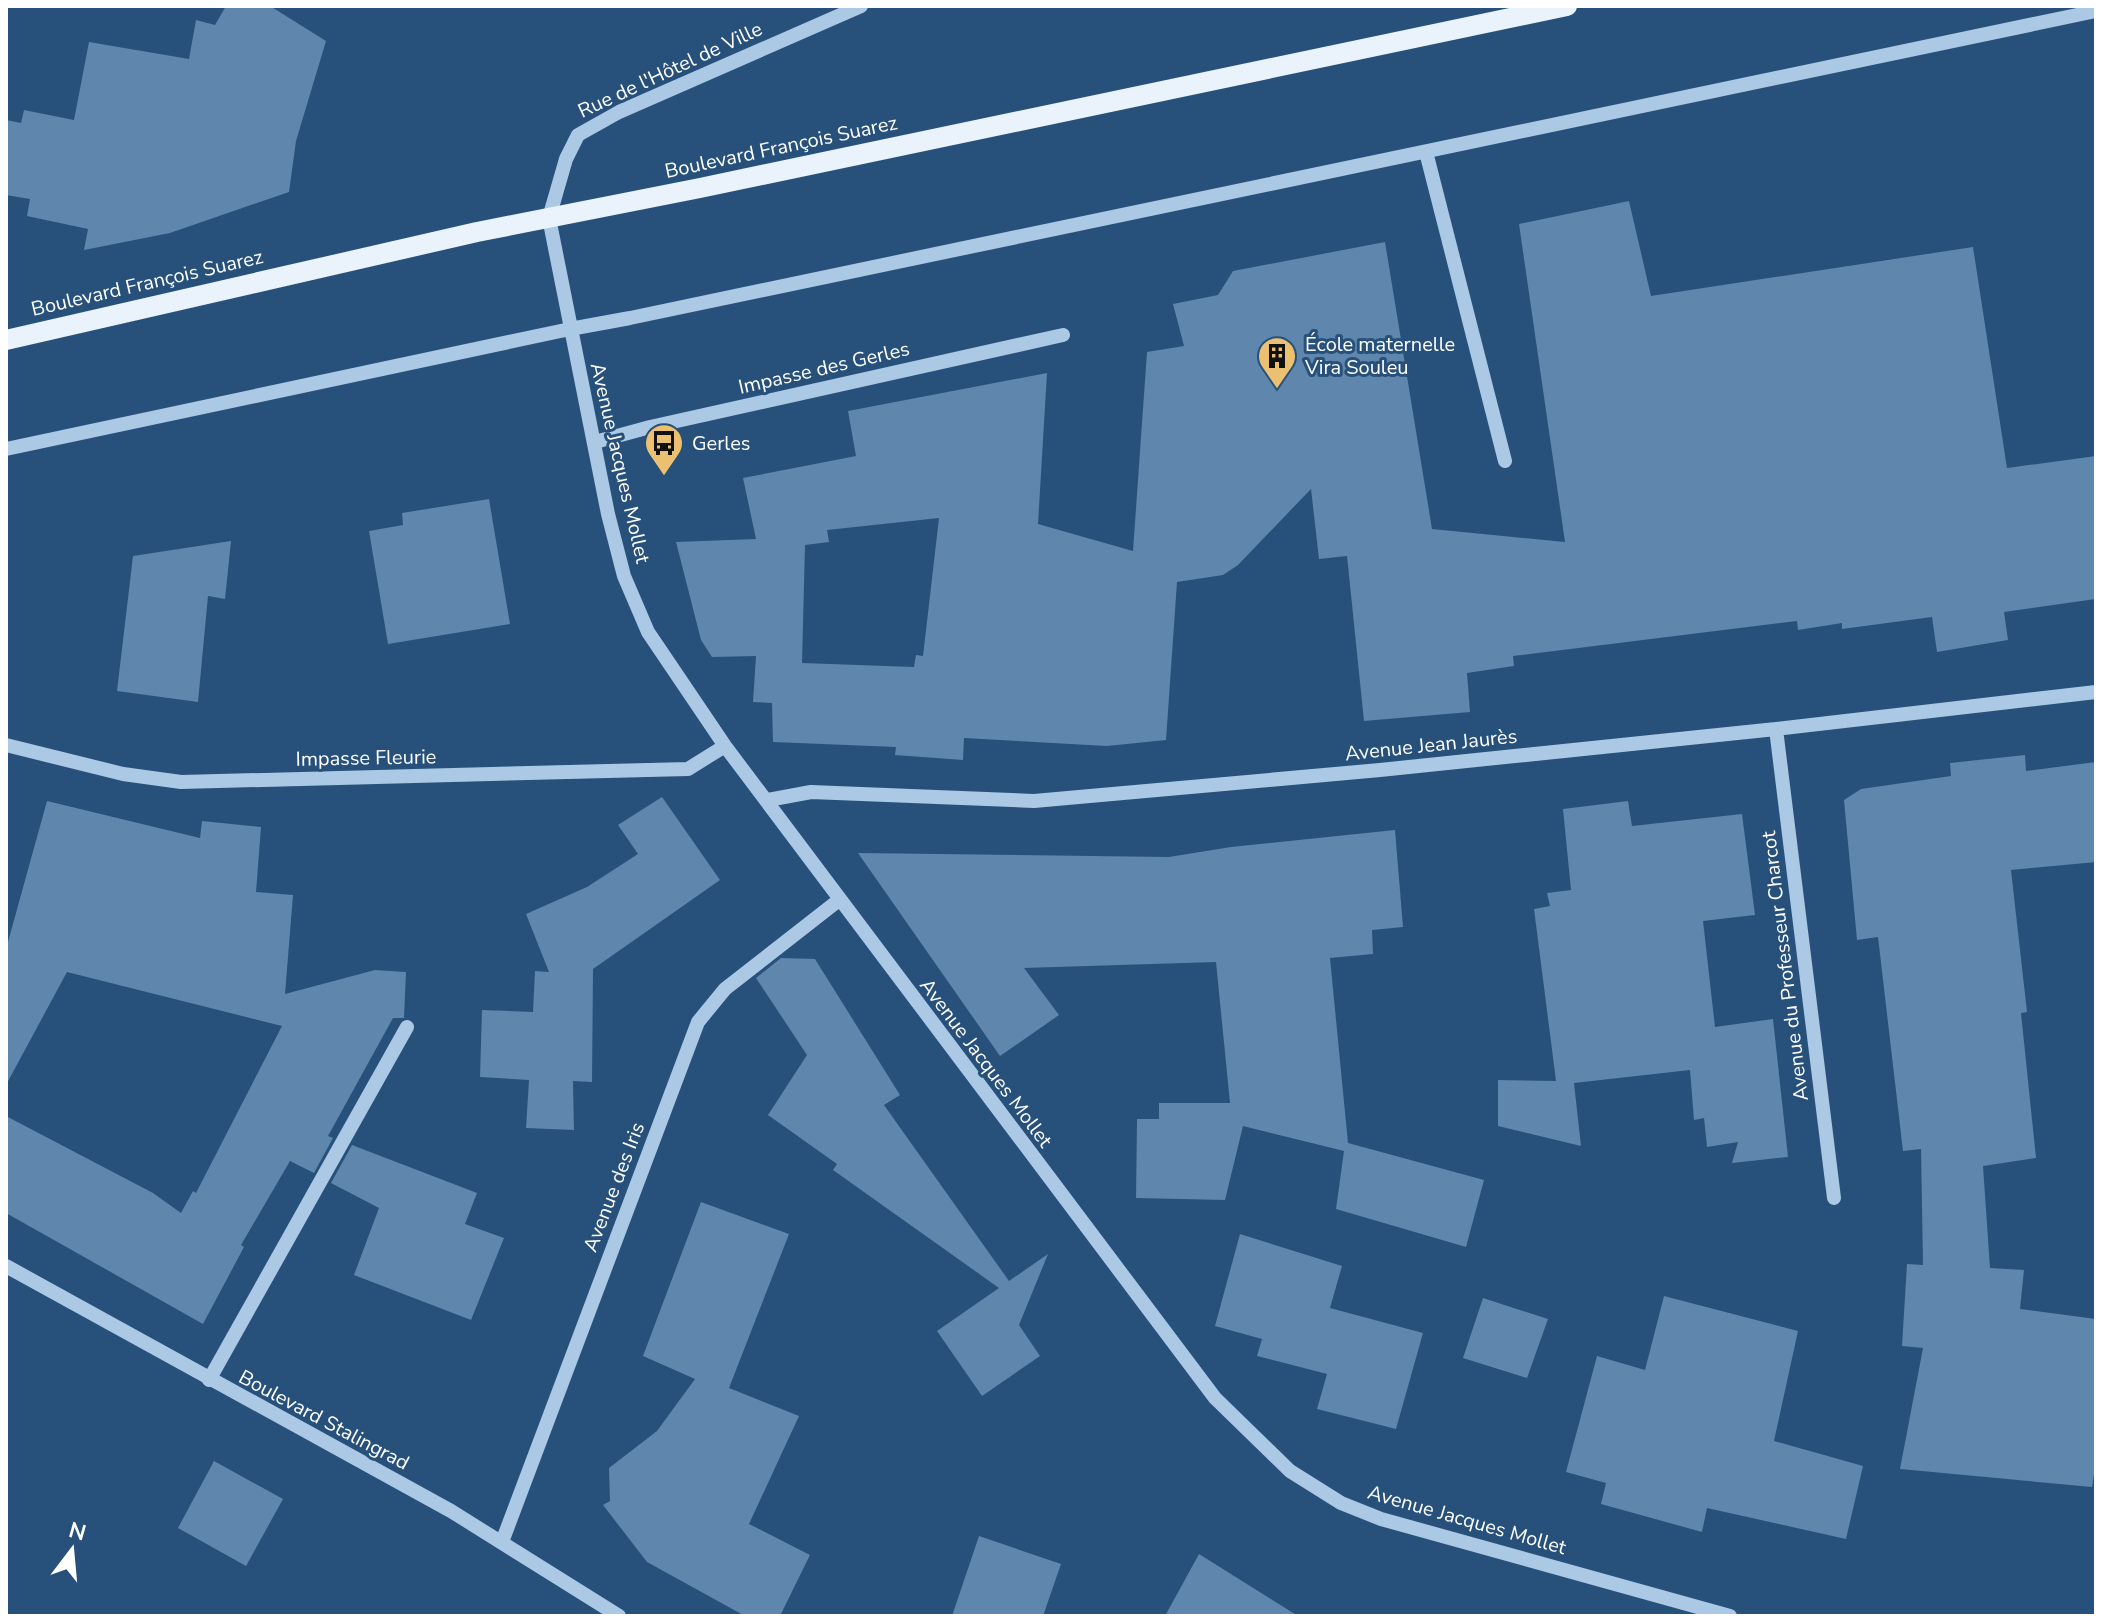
<svg xmlns="http://www.w3.org/2000/svg" width="2102" height="1622" font-family="'Nunito Sans',sans-serif">
  <rect width="100%" height="100%" fill="#27517b"/>
  <path fill="#5f86ac" fill-rule="evenodd" d="M 226,6 L 270,6 L 326,41 L 296,141 L 289,192 L 170,233 L 84,250 L 88,229 L 27,216 L 30,199 L 6,195 L 6,120 L 21,123 L 24,110 L 74,120 L 89,42 L 189,59 L 196,20 L 215,25 Z
    M 1629,201 L 1651,296 L 1973,247 L 2007,468 L 2096,456 L 2096,599 L 2004,612 L 2008,640 L 1937,652 L 1932,617 L 1842,629 L 1842,623 L 1798,630 L 1797,621 L 1513,656 L 1514,666 L 1467,673 L 1470,712 L 1364,721 L 1347,556 L 1319,559 L 1311,489 L 1238,565 L 1223,575 L 1177,582 L 1166,740 L 1107,746 L 964,738 L 963,760 L 895,755 L 896,747 L 773,742 L 772,703 L 753,702 L 756,656 L 712,657 L 701,640 L 676,542 L 756,539 L 743,478 L 856,456 L 848,411 L 1047,373 L 1038,524 L 1133,551 L 1147,352 L 1184,346 L 1173,304 L 1218,295 L 1233,271 L 1385,242 L 1432,529 L 1565,542 L 1519,224 ZM 939,518 L 923,656 L 916,655 L 914,667 L 802,663 L 805,545 L 829,542 L 827,530 Z
    M 489,499 L 510,624 L 388,644 L 369,531 L 403,525 L 402,513 Z
    M 231,541 L 225,599 L 208,596 L 198,702 L 117,691 L 133,556 Z
    M 2025,755 L 2026,771 L 2096,762 L 2096,862 L 2011,870 L 2027,1012 L 2021,1013 L 2036,1158 L 1983,1166 L 1990,1268 L 2024,1270 L 2020,1309 L 2096,1319 L 2096,1461 L 2092,1487 L 1900,1469 L 1923,1348 L 1902,1346 L 1907,1264 L 1923,1265 L 1921,1149 L 1903,1151 L 1878,937 L 1857,940 L 1844,800 L 1861,789 L 1951,776 L 1950,763 Z
    M 662,797 L 720,880 L 593,969 L 592,1082 L 573,1081 L 574,1130 L 526,1128 L 529,1080 L 480,1077 L 482,1010 L 533,1012 L 535,971 L 549,972 L 526,914 L 587,887 L 638,854 L 618,825 Z
    M 47,801 L 200,838 L 202,821 L 261,827 L 256,892 L 293,895 L 285,994 L 375,970 L 406,972 L 404,1018 L 393,1018 L 328,1136 L 333,1138 L 314,1173 L 290,1161 L 241,1245 L 244,1247 L 203,1324 L 6,1213 L 6,1116 L 153,1193 L 181,1213 L 193,1191 L 196,1193 L 282,1026 L 67,972 L 6,1085 L 6,949 Z
    M 1628,801 L 1632,826 L 1742,814 L 1755,915 L 1703,921 L 1715,1027 L 1773,1019 L 1788,1157 L 1732,1163 L 1738,1142 L 1707,1147 L 1704,1118 L 1694,1120 L 1690,1070 L 1574,1083 L 1581,1146 L 1498,1126 L 1498,1080 L 1556,1081 L 1534,909 L 1550,906 L 1547,893 L 1571,890 L 1563,809 Z
    M 1395,830 L 1403,927 L 1372,930 L 1373,954 L 1330,958 L 1348,1143 L 1484,1180 L 1466,1247 L 1336,1209 L 1344,1151 L 1243,1126 L 1225,1200 L 1136,1198 L 1137,1119 L 1159,1119 L 1159,1103 L 1230,1103 L 1216,962 L 1024,968 L 1059,1015 L 1000,1056 L 858,853 L 1169,857 L 1231,847 Z
    M 781,958 L 815,959 L 900,1095 L 884,1105 L 1009,1281 L 1048,1254 L 1019,1325 L 1040,1356 L 982,1396 L 937,1331 L 999,1288 L 833,1170 L 837,1164 L 768,1115 L 807,1055 L 756,978 Z
    M 352,1145 L 477,1193 L 465,1224 L 504,1238 L 471,1320 L 354,1275 L 379,1208 L 331,1183 Z
    M 701,1202 L 789,1234 L 729,1388 L 799,1416 L 749,1524 L 810,1555 L 780,1616 L 745,1616 L 647,1562 L 603,1505 L 610,1501 L 609,1468 L 657,1431 L 695,1379 L 643,1356 Z
    M 1240,1234 L 1342,1266 L 1330,1308 L 1423,1333 L 1396,1429 L 1317,1409 L 1327,1374 L 1257,1356 L 1262,1339 L 1215,1326 Z
    M 1664,1296 L 1798,1331 L 1774,1441 L 1863,1466 L 1846,1539 L 1707,1508 L 1702,1532 L 1601,1504 L 1606,1483 L 1566,1472 L 1597,1356 L 1645,1370 Z
    M 1483,1298 L 1548,1319 L 1527,1378 L 1463,1358 Z
    M 214,1461 L 283,1499 L 246,1566 L 178,1528 Z
    M 979,1536 L 1061,1564 L 1043,1616 L 952,1616 Z
    M 1199,1554 L 1298,1616 L 1165,1616 Z"/>
  <g fill="none" stroke-linecap="round" stroke-linejoin="round">
    <path stroke="#abc8e4" stroke-width="14" d="M 861,6 L 619,112 L 578,135 L 566,159 L 549,218 L 608,514 L 624,576 L 648,632 L 725,746 L 1215,1398 L 1290,1471 L 1341,1503 L 1381,1519 L 1730,1616
      M 1426,152 L 1505,461
      M 595,442 L 650,427 L 1063,335
      M 6,449 L 570,329 L 630,318 L 2096,11
      M 1776,729 L 1834,1198
      M 6,745 L 123,774 L 181,782 L 688,769 L 725,746
      M 768,800 L 811,792 L 1034,801 L 1380,770 L 1776,729 L 2096,692
      M 6,1266 L 451,1511 L 619,1616
      M 209,1380 L 407,1027
      M 502,1542 L 698,1022 L 725,989 L 839,900"/>
    <path stroke="#eaf2fc" stroke-width="20" d="M 6,340 L 477,232 L 700,188 L 1567,6"/>
  </g>
  <defs>
    <g id="building-pin" transform="scale(2)"><path d="M0 17L-7.5 6A9.5 9.5 0 1 1 7.5 6Z" fill="#ecc071" stroke="#27517b"/><path d="M-4-6H4V6H1V3H-1V6H-4ZM-2.5-4.3h1.7v1.8h-1.7ZM.8-4.3h1.7v1.8H.8ZM-2.5-1h1.7V.8h-1.7ZM.8-1h1.7V.8H.8Z" fill="#111"/></g>
    <g id="bus-pin" transform="scale(2)"><path d="M0 17L-7.5 6A9.5 9.5 0 1 1 7.5 6Z" fill="#ecc071" stroke="#27517b"/><path d="M-5-6H5V4H4V6H2V4H-2V6H-4V4H-5ZM-3.5-4V0h7V-4ZM-3.5 1.2v1.5H-2V1.2ZM2 1.2v1.5H3.5V1.2Z" fill="#111"/></g>
  </defs>
  <g fill-rule="evenodd">
    <use href="#building-pin" x="1277" y="356"/>
    <use href="#bus-pin" x="664" y="443"/>
  </g>
  <g text-anchor="middle" dominant-baseline="central" stroke-width="6" stroke-linejoin="round" paint-order="stroke">
    <g font-size="20" fill="#fff" stroke="#27517b">
      <text transform="translate(670 70) rotate(-25)">Rue de l'Hôtel de Ville</text>
      <text transform="translate(781 147) rotate(-12)">Boulevard François Suarez</text>
      <text transform="translate(147 283) rotate(-13)">Boulevard François Suarez</text>
      <text transform="translate(824 368) rotate(-13)">Impasse des Gerles</text>
      <text transform="translate(620 463) rotate(77)">Avenue Jacques Mollet</text>
      <text transform="translate(1431 745) rotate(-6)">Avenue Jean Jaurès</text>
      <text transform="translate(366 758) rotate(-1)">Impasse Fleurie</text>
      <text transform="translate(1785 966) rotate(-97)">Avenue du Professeur Charcot</text>
      <text transform="translate(986 1063) rotate(53)">Avenue Jacques Mollet</text>
      <text transform="translate(614 1187) rotate(-69)">Avenue des Iris</text>
      <text transform="translate(324 1420) rotate(28)">Boulevard Stalingrad</text>
      <text transform="translate(1467 1520) rotate(16)">Avenue Jacques Mollet</text>
    </g>
    <g font-size="20" fill="#fff" stroke="#27517b" text-anchor="start">
      <text x="1305" y="344">École maternelle<tspan x="1305" dy="23">Vira Souleu</tspan></text>
      <text x="692" y="443">Gerles</text>
    </g>
  </g>
  <rect width="2102" height="1622" fill="none" stroke="#ffffff" stroke-width="16"/>
  <g transform="translate(72 1550) rotate(16)" stroke="#27517b" stroke-width="6" paint-order="stroke">
  <path d="M0-6L14 30L0 20L-14 30Z" fill="#ffffff"/>
  <text y="-12" font-size="22" font-weight="bold" text-anchor="middle" fill="#ffffff">N</text>
  </g>
</svg>
